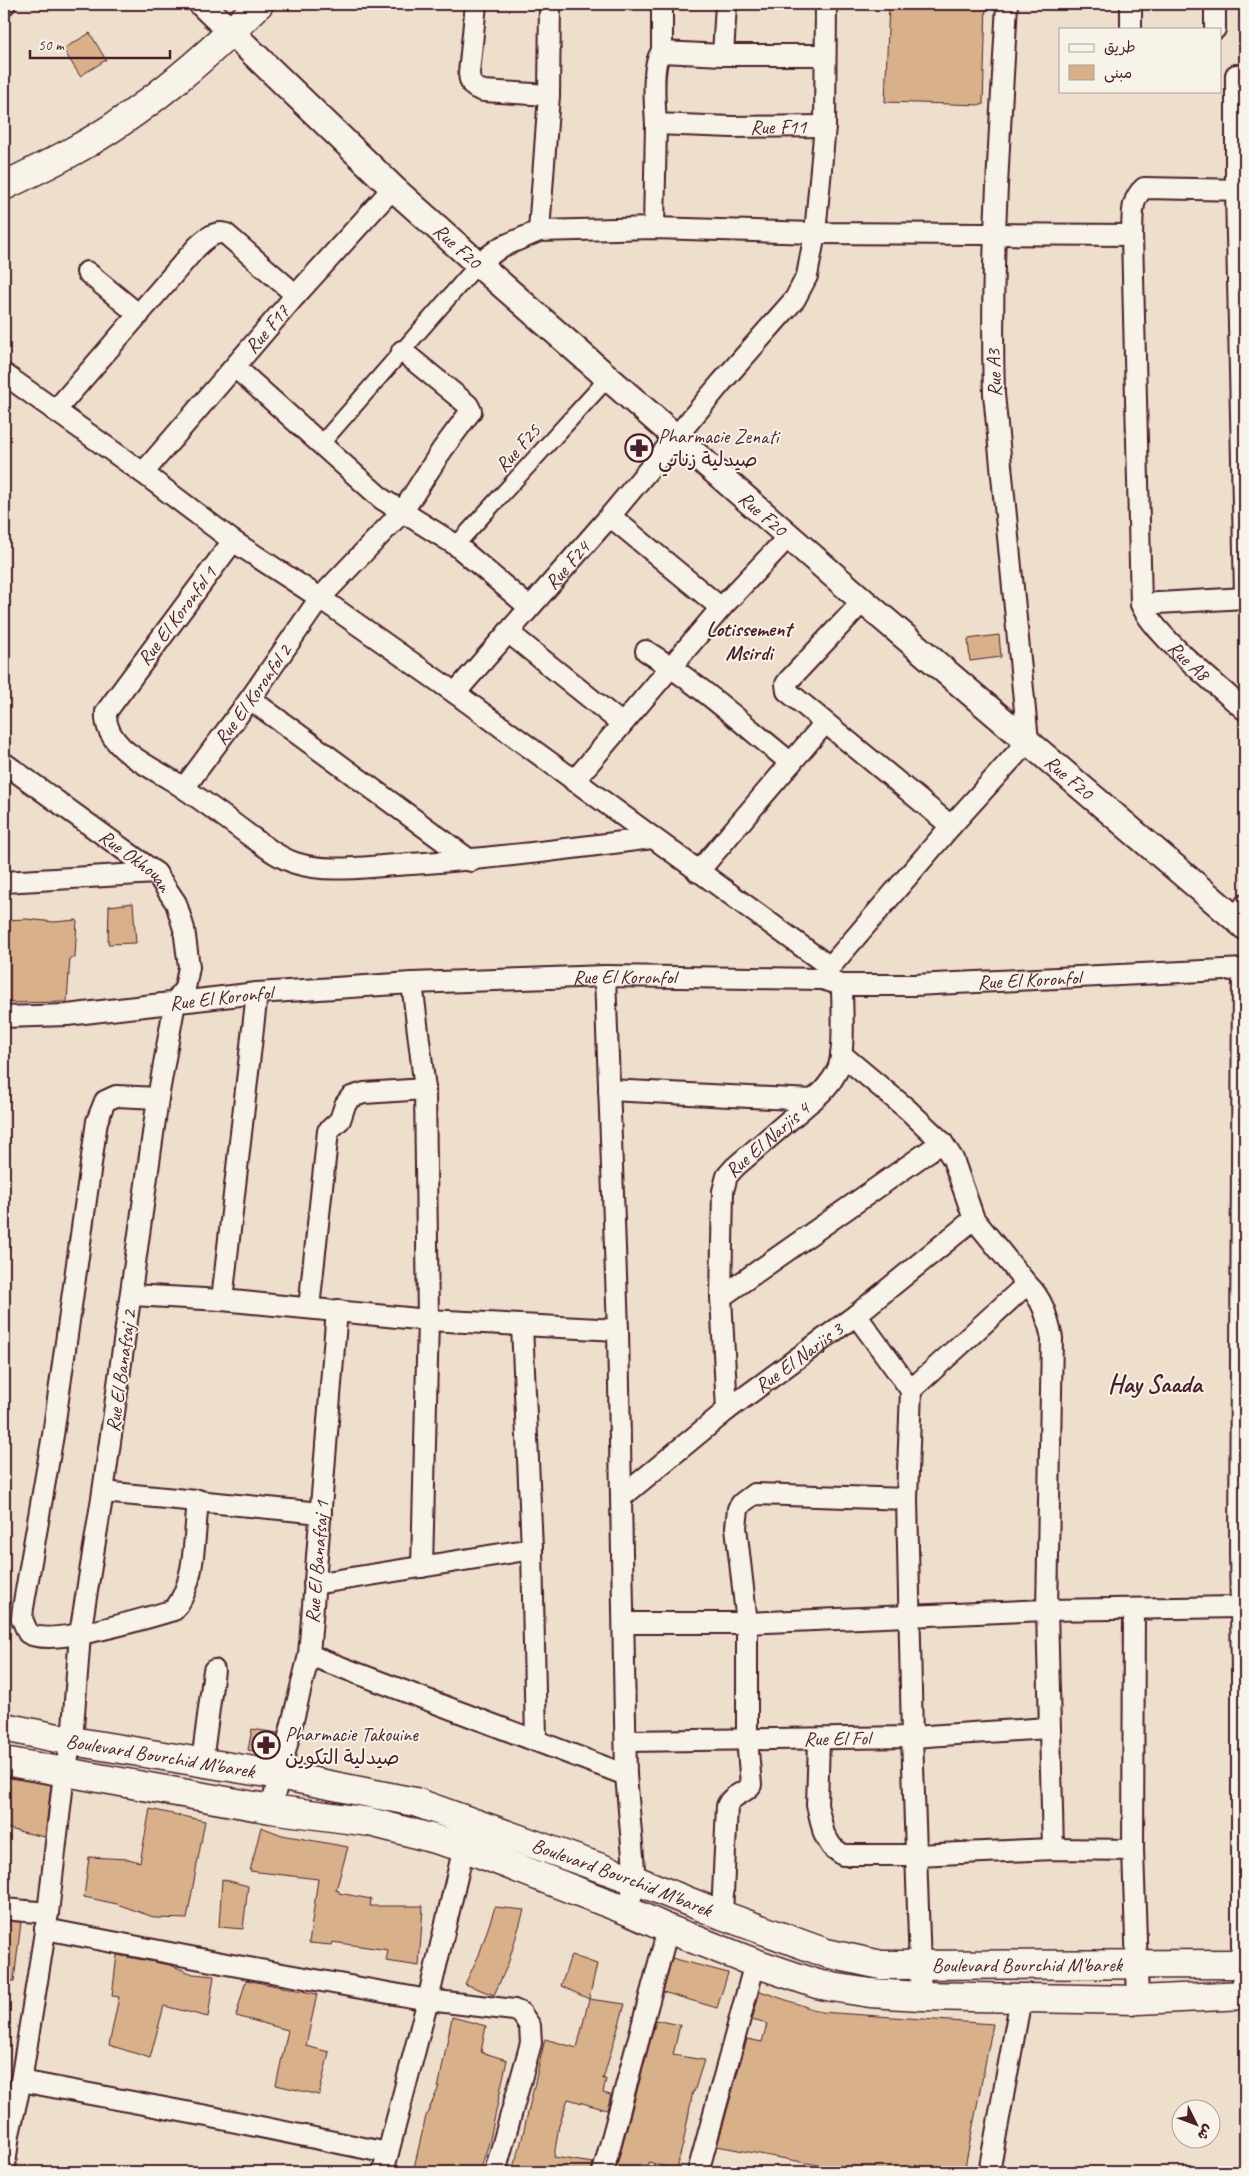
<svg xmlns="http://www.w3.org/2000/svg" width="1249" height="2176" font-family="Caveat,'Playpen Sans Arabic',sans-serif">
  <rect width="100%" height="100%" fill="#eedfcc"/>
  <filter id="ink" filterUnits="userSpaceOnUse"><feTurbulence type="fractalNoise" baseFrequency=".02" numOctaves="2"/><feDisplacementMap in="SourceGraphic" scale="10" xChannelSelector="R" yChannelSelector="G"/><feConvolveMatrix kernelMatrix="1 2 1 2 8 2 1 2 1" color-interpolation-filters="sRGB"/></filter>
  <g filter="url(#ink)">
    <path fill="#d8b089" stroke="#4a1f2b" d="M 889,4 L 986,4 L 983,105 L 885,102 Z
      M 90,33 L 106,60 L 80,76 L 63,49 Z
      M 999,635 L 1001,657 L 970,661 L 968,639 Z
      M 133,903 L 136,943 L 108,944 L 109,906 Z
      M 27,919 L 54,922 L 77,920 L 75,958 L 70,958 L 67,1002 L 4,1003 L 4,920 Z
      M 252,1729 L 278,1733 L 272,1754 L 248,1750 Z
      M 4,1777 L 51,1785 L 45,1837 L 4,1828 Z
      M 150,1809 L 205,1821 L 187,1919 L 156,1918 L 117,1904 L 84,1897 L 89,1857 L 128,1859 L 140,1862 Z
      M 261,1827 L 282,1835 L 348,1847 L 336,1890 L 339,1891 L 339,1893 L 371,1899 L 370,1906 L 423,1906 L 419,1966 L 386,1961 L 388,1950 L 332,1942 L 331,1945 L 309,1943 L 318,1879 L 250,1871 Z
      M 222,1879 L 248,1886 L 243,1929 L 219,1927 Z
      M 495,1907 L 524,1910 L 508,1964 L 494,1995 L 465,1984 L 479,1955 Z
      M 4,1921 L 21,1922 L 14,1981 L 4,1981 Z
      M 117,1955 L 170,1965 L 193,1974 L 214,1976 L 208,2017 L 164,2006 L 150,2058 L 109,2045 L 119,1997 L 112,1996 Z
      M 571,1955 L 597,1964 L 589,1999 L 561,1986 Z
      M 672,1958 L 728,1973 L 717,2008 L 663,1992 Z
      M 246,1980 L 317,1994 L 306,2046 L 329,2052 L 319,2095 L 276,2085 L 288,2030 L 236,2016 Z
      M 760,1991 L 821,2012 L 993,2024 L 964,2172 L 855,2172 L 717,2146 L 747,2039 L 762,2042 L 767,2024 L 752,2020 Z
      M 589,1999 L 625,2004 L 603,2079 L 606,2079 L 603,2093 L 611,2095 L 607,2110 L 568,2099 L 559,2125 L 554,2157 L 593,2163 L 591,2172 L 511,2172 L 520,2147 L 545,2039 L 577,2048 Z
      M 452,2017 L 486,2026 L 481,2052 L 507,2060 L 490,2139 L 480,2172 L 413,2172 L 426,2116 L 438,2089 Z
      M 656,2020 L 680,2025 L 673,2055 L 704,2060 L 694,2092 L 693,2091 L 683,2144 L 676,2170 L 649,2162 L 645,2172 L 615,2172 Z"/>
    <g fill="none" stroke-linecap="round" stroke-linejoin="round">
      <g stroke="#4a1f2b" stroke-width="19">
        <path id="pedestrian" d="M 321,444 L 478,264
          M 456,545 L 609,377"/>
      </g>
      <g stroke="#4a1f2b" stroke-width="24">
        <g id="minor">
          <path d="M 476,4 L 469,73 C 470,85 473,88 484,91 L 549,95"/>
          <path d="M 1215,4 L 1215,29"/>
          <path d="M 4,5 L 5,4"/>
          <path d="M 1131,29 L 1131,4"/>
          <path d="M 662,52 L 662,4"/>
          <path d="M 723,55 L 726,4"/>
          <path id="s1" d="M 824,55 L 723,55 L 662,52 C 651,61 655,109 656,124 L 732,127 L 825,126"/>
          <path d="M 1236,75 L 1236,190 L 1245,595"/>
          <path id="s2" d="M 1245,190 L 1144,188 C 1130,200 1133,217 1132,235 L 1141,604 C 1152,633 1219,687 1245,710"/>
          <path d="M 654,228 L 656,124"/>
          <path d="M 539,231 L 549,95 L 550,4"/>
          <path d="M 478,264 L 501,247 L 539,231 L 654,228 L 815,233 L 1132,235"/>
          <path d="M 87,272 L 139,315"/>
          <path d="M 235,367 L 382,499 L 456,545 L 529,607"/>
          <path d="M 4,374 L 143,473 L 233,541 L 320,598 L 455,693 L 830,967"/>
          <path d="M 55,411 L 196,248 C 204,240 215,230 226,234 L 296,295"/>
          <path id="s3" d="M 143,473 L 296,295 L 393,188"/>
          <path d="M 610,516 L 721,608"/>
          <path d="M 233,541 L 106,712 C 103,747 148,765 173,781 C 199,798 225,817 250,836 C 265,846 277,857 295,863 C 327,873 363,867 396,865 C 482,860 566,849 652,838"/>
          <path d="M 863,601 L 789,680 L 786,684 L 787,691 L 951,826"/>
          <path d="M 1141,604 L 1245,598"/>
          <path d="M 508,632 L 621,723"/>
          <path d="M 646,651 C 698,683 743,724 791,763"/>
          <path id="s4" d="M 455,693 L 610,516 L 721,383 L 779,317 L 795,299 L 807,276 L 815,233 L 825,126 L 826,4"/>
          <path d="M 250,699 L 471,861"/>
          <path id="s5" d="M 4,763 L 156,873 L 176,903 L 184,929 L 189,967 L 185,988 L 175,1002 L 158,1098 L 103,1492 L 80,1634 L 72,1741 L 64,1773 L 48,1913 L 21,2081 L 9,2134 L 4,2172"/>
          <path d="M 574,781 L 721,608 L 790,535"/>
          <path id="s6" d="M 184,788 L 250,699 L 320,598 L 403,511 L 442,450 L 471,411 L 468,405 L 402,351"/>
          <path d="M 698,872 L 825,723"/>
          <path d="M 4,882 L 156,873"/>
          <path d="M 1235,918 L 1245,905"/>
          <path d="M 1243,969 L 1240,1551 L 1242,1672 L 1242,1964 L 1244,1995"/>
          <path d="M 605,976 L 618,1330 L 626,1775 L 635,1880 L 628,1911"/>
          <path d="M 822,979 L 830,967 L 951,826 L 1028,741 L 994,394 C 990,264 1000,134 1007,4"/>
          <path d="M 412,983 L 425,1089 L 428,1320 L 422,1567"/>
          <path id="s7" d="M 4,1017 L 67,1015 L 257,993 L 412,983 L 605,976 L 822,979 L 842,985 L 914,985 L 1245,969"/>
          <path d="M 841,1054 L 907,1109 L 942,1142 L 953,1159 L 974,1219 L 1027,1284 C 1043,1299 1047,1317 1052,1338 L 1047,1610 L 1053,1849"/>
          <path d="M 609,1090 L 813,1100"/>
          <path d="M 158,1098 L 116,1096 L 105,1101 L 97,1121 L 53,1435 L 23,1608 L 22,1619 L 28,1633 C 50,1648 146,1618 174,1610 C 196,1584 194,1535 198,1500"/>
          <path d="M 132,1295 L 222,1300 L 428,1320 L 618,1330"/>
          <path d="M 721,1297 L 942,1142"/>
          <path d="M 222,1300 L 257,993"/>
          <path d="M 309,1308 L 328,1131 L 340,1120 L 345,1105 L 351,1097 L 364,1093 L 425,1089"/>
          <path d="M 856,1315 L 911,1390 L 907,1499 L 912,1737 L 921,1996"/>
          <path d="M 522,1326 L 532,1549 L 536,1740"/>
          <path d="M 911,1390 L 1027,1284"/>
          <path id="s8" d="M 727,1410 L 721,1297 L 723,1191 L 727,1176 L 735,1167 L 822,1092 C 829,1084 836,1076 839,1066 C 845,1046 842,1007 842,985"/>
          <path d="M 103,1492 L 321,1513"/>
          <path id="s9" d="M 623,1496 L 727,1410 L 856,1315 L 974,1219"/>
          <path d="M 314,1584 L 532,1549"/>
          <path d="M 1134,1610 L 1133,1850 L 1138,2000"/>
          <path d="M 624,1623 L 747,1623 L 1047,1610 L 1240,1607"/>
          <path d="M 309,1655 L 626,1775"/>
          <path d="M 819,1740 L 817,1805 L 824,1834 L 832,1847 L 843,1855 L 916,1855 L 1053,1849 L 1133,1850"/>
          <path id="s10" d="M 626,1741 L 912,1737 L 1048,1728"/>
          <path d="M 202,1762 L 214,1670"/>
          <path id="s11" d="M 271,1809 L 309,1655 L 337,1310"/>
          <path d="M 4,1909 L 48,1913"/>
          <path d="M 722,1915 L 727,1806 C 732,1794 743,1795 751,1785 L 747,1739 L 747,1623 L 736,1527 L 738,1509 L 742,1503 L 754,1494 L 907,1499"/>
          <path d="M 45,1929 L 232,1965 L 428,2000 L 514,2010 L 521,2013 L 530,2026 L 531,2043 L 495,2172"/>
          <path d="M 21,2081 L 207,2116 L 388,2153"/>
          <path d="M 383,2172 L 428,2000 L 467,1834"/>
          <path d="M 603,2172 L 668,1929"/>
          <path d="M 698,2172 L 755,1963"/>
          <path d="M 989,2172 L 1021,1998"/>
        </g>
      </g>
      <g stroke="#4a1f2b" stroke-width="29">
        <g id="tertiary">
          <path id="s12" d="M 202,4 L 393,188 L 478,264 L 863,601 L 1245,927"/>
        </g>
      </g>
      <g stroke="#4a1f2b" stroke-width="31">
        <g id="secondary">
          <path d="M 4,186 C 28,174 52,163 75,150 C 140,115 208,56 259,4"/>
          <path id="s13" d="M 4,1727 L 72,1741 L 279,1775 L 415,1802 L 635,1880 L 722,1915 L 826,1953 L 881,1965 L 1245,1964"/>
          <path d="M 4,1761 L 271,1809 L 370,1822 L 409,1832 L 463,1847 L 628,1911 L 668,1929 L 755,1963 L 817,1984 L 832,1987 L 870,1993 L 921,1996 L 1138,2000 L 1245,1995"/>
        </g>
      </g>
      <use href="#pedestrian" stroke="#f7f3e8" stroke-width="15"/>
      <use href="#minor" stroke="#f7f3e8" stroke-width="20"/>
      <use href="#tertiary" stroke="#f7f3e8" stroke-width="25"/>
      <use href="#secondary" stroke="#f7f3e8" stroke-width="28"/>
    </g>
  </g>
  <defs>
    <g id="pharmacy-ring" transform="scale(1.4375)"><circle r="9.5" fill="#f7f3e8" stroke="#4a1f2b" stroke-width="1.5"/><path d="M-2-6h4v4h4v4h-4v4h-4v-4h-4v-4h4Z" fill="#4a1f2b"/></g>
  </defs>
  <g fill-rule="evenodd">
    <use href="#pharmacy-ring" x="639" y="448"/>
    <use href="#pharmacy-ring" x="266" y="1745"/>
  </g>
  <g text-anchor="middle" dominant-baseline="central" stroke-width="4" stroke-linejoin="round" paint-order="stroke">
    <g font-size="20" fill="#4a1f2b" stroke="#f7f3e8">
      <text stroke="none"><textPath href="#s1" startOffset="358">Rue F11</textPath></text>
      <text stroke="none"><textPath href="#s12" startOffset="352">Rue F20</textPath></text>
      <text stroke="none"><textPath href="#s3" startOffset="190">Rue F17</textPath></text>
      <text transform="translate(994 373) rotate(-92)">Rue A3</text>
      <text transform="translate(518 448) rotate(-48)">Rue F25</text>
      <text stroke="none"><textPath href="#s12" startOffset="758">Rue F20</textPath></text>
      <text stroke="none"><textPath href="#s4" startOffset="170">Rue F24</textPath></text>
      <text transform="translate(177 616) rotate(-53)">Rue El Koronfol 1</text>
      <text stroke="none"><textPath href="#s2" startOffset="595">Rue A8</textPath></text>
      <text stroke="none"><textPath href="#s6" startOffset="116">Rue El Koronfol 2</textPath></text>
      <text stroke="none"><textPath href="#s12" startOffset="1162">Rue F20</textPath></text>
      <text stroke="none"><textPath href="#s5" startOffset="164">Rue Okhouan</textPath></text>
      <text stroke="none"><textPath href="#s7" startOffset="622">Rue El Koronfol</textPath></text>
      <text stroke="none"><textPath href="#s7" startOffset="1028">Rue El Koronfol</textPath></text>
      <text stroke="none"><textPath href="#s7" startOffset="218">Rue El Koronfol</textPath></text>
      <text stroke="none"><textPath href="#s8" startOffset="289">Rue El Narjis 4</textPath></text>
      <text stroke="none"><textPath href="#s9" startOffset="224">Rue El Narjis 3</textPath></text>
      <text transform="translate(121 1371) rotate(-82)">Rue El Banafsaj 2</text>
      <text stroke="none"><textPath href="#s11" startOffset="252">Rue El Banafsaj 1</textPath></text>
      <text stroke="none"><textPath href="#s10" startOffset="211">Rue El Fol</textPath></text>
      <text stroke="none"><textPath href="#s13" startOffset="159">Boulevard Bourchid M'barek</textPath></text>
      <text stroke="none"><textPath href="#s13" startOffset="638">Boulevard Bourchid M'barek</textPath></text>
      <text stroke="none"><textPath href="#s13" startOffset="1058">Boulevard Bourchid M'barek</textPath></text>
    </g>
    <g font-size="20" fill="#4a1f2b" stroke="#f7f3e8" text-anchor="start">
      <text x="658" y="436">Pharmacie Zenati<tspan x="658" dy="23">صيدلية زناتي</tspan></text>
      <text x="285" y="1734">Pharmacie Takouine<tspan x="285" dy="23">صيدلية التكوين</tspan></text>
    </g>
    <g font-size="21" font-weight="bold" fill="#4a1f2b" stroke="#f7f3e8">
      <text x="749" y="629">Lotissement<tspan x="749" dy="24">Msirdi</tspan></text>
    </g>
    <g font-size="25" font-weight="bold" fill="#4a1f2b" stroke="#f7f3e8">
      <text x="1155" y="1384">Hay Saada</text>
    </g>
  </g>
  <rect width="1249" height="2176" fill="none" stroke="#f7f3e8" stroke-width="20"/>
  <rect x="10" y="10" width="1229" height="2156" fill="none" stroke="#4a1f2b" stroke-width="2" filter="url(#ink)"/>
  <rect x="1059" y="28" width="162" height="65" fill="#f7f3e8" stroke="#b29e9c"/>
  <rect x="1069" y="44" width="25" height="8" fill="#f7f3e8" stroke="#b29e9c"/>
  <text x="1104" y="52" font-size="15" fill="#4a1f2b">طريق</text>
  <rect x="1069" y="65" width="25" height="15" fill="#d8b089" stroke="#b29e9c"/>
  <text x="1104" y="78" font-size="15" fill="#4a1f2b">مبنى</text>
  <g transform="translate(1196 2124) rotate(132)"><circle r="24" fill="#f7f3e8" stroke="#b29e9c"/>
  <path d="M0-4L9 19L0 12L-9 19Z" fill="#4a1f2b"/>
  <text y="-8" font-size="14" font-weight="bold" text-anchor="middle" fill="#4a1f2b">ش</text>
  </g>
  <path d="M30 50v8h140v-8" fill="none" stroke="#4a1f2b" stroke-width="2.5"/>
  <text x="38" y="50" font-size="15" fill="#4a1f2b" stroke="#f7f3e8" stroke-width="4" paint-order="stroke">50 m</text>
</svg>
